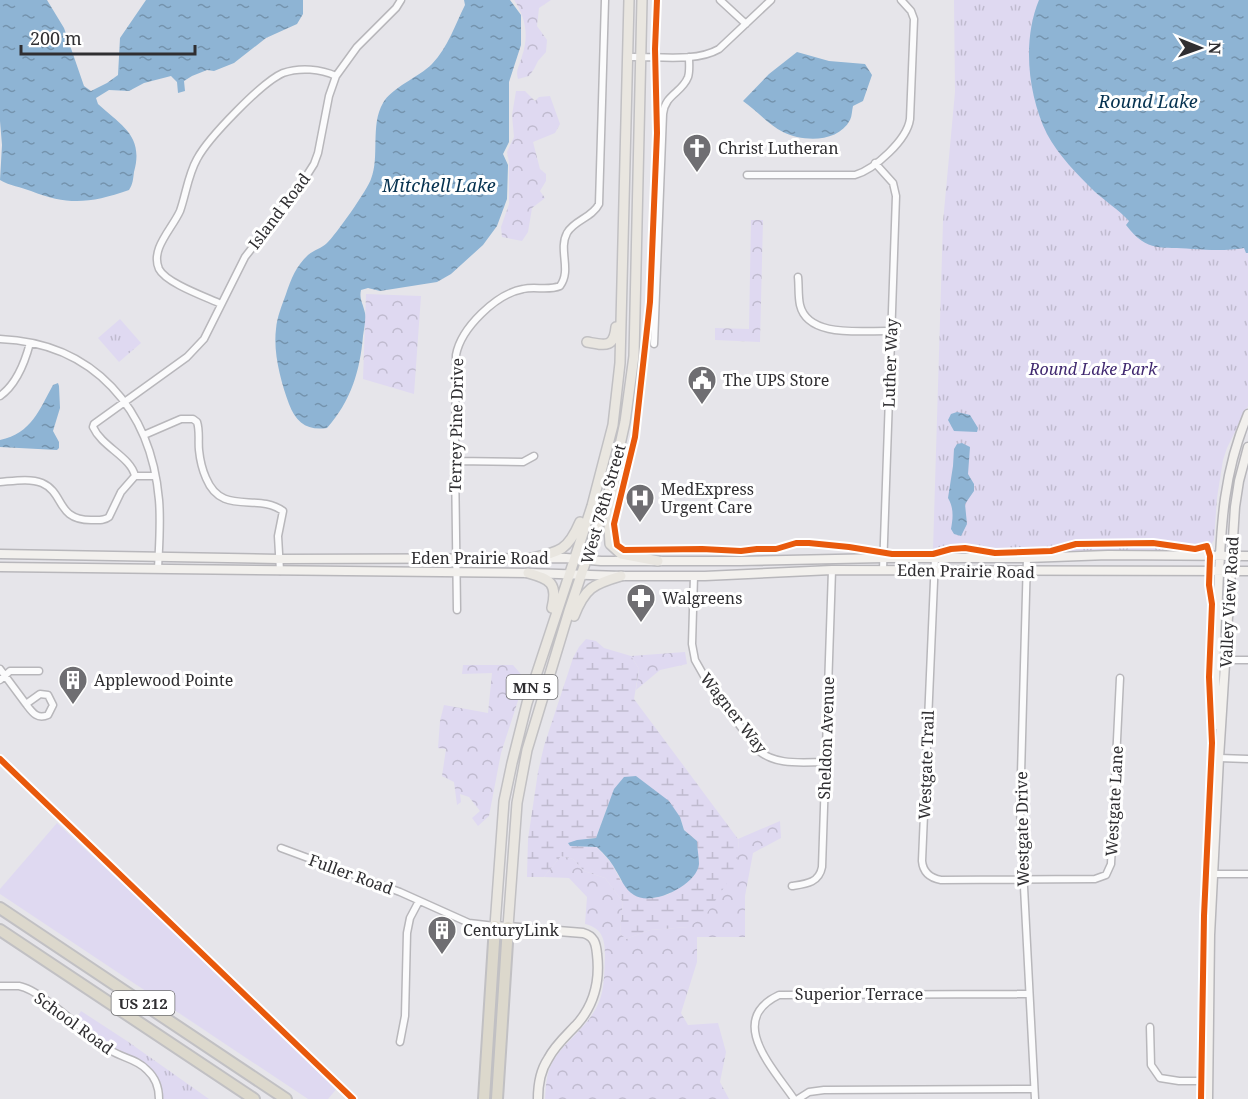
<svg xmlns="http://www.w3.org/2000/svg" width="1248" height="1099" font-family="'Noto Serif',serif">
  <defs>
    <pattern id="forest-crowns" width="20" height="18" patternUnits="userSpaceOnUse" patternTransform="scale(1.5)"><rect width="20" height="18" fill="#dfd9f1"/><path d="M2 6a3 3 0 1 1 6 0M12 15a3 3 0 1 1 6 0" fill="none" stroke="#c0bbcf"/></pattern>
    <pattern id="wetland-marsh" width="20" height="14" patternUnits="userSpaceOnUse" patternTransform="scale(1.5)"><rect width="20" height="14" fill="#dfd9f1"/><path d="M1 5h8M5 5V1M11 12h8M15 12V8" fill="none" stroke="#c0bbcf"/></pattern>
    <pattern id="park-tufts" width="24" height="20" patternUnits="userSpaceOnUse" patternTransform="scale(1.5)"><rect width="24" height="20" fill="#dfd9f1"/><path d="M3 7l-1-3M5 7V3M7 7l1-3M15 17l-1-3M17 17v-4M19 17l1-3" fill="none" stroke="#c0bbcf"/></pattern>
    <pattern id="water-ripples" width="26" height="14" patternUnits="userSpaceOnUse" patternTransform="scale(1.5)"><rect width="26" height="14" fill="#8eb4d4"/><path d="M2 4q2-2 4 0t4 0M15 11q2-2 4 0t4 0" fill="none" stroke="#7493ad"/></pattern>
  </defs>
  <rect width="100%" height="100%" fill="#e6e5ea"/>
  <path fill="#dfd9f1" d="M 57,823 L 339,1086 L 328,1099 L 308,1099 L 0,894 L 0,889 Z"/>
  <path fill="url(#forest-crowns)" d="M 514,0 L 551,0 L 539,8 L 537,26 L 547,40 L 546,52 L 538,61 L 534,69 L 529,76 L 518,79 C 515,70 520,65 522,56 C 529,36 526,18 514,0 Z
    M 516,91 L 525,91 L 535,101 L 539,97 L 550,96 L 560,124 L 555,133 L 533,142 L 540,169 L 546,174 L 546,181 L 540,191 L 545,198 L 532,208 L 528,232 L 522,241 L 502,237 L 501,227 L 509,204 L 509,162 L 507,152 L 514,137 L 512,115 Z
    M 751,220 L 763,220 L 760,342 L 715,340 L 715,328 L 749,329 Z
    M 366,294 L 421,296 L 414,394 L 363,379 Z
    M 685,652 L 687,664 L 660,670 L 636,690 L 639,669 L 631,656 Z
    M 463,665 L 513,665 L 525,679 L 501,753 L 489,816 L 478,826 L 472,818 L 480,811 L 469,797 L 460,794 L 461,802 L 457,805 L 454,782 L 442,776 L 446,749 L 438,748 L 440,721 L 444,705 L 488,713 L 492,673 L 462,674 Z
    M 780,821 L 781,838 L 753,853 L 745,896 L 745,937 L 697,937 L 697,962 L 681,1013 L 688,1025 L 718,1023 L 726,1052 L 720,1082 L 729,1099 L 545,1099 C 546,1086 546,1075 552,1063 C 558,1052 567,1043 576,1034 C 603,1006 604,994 605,955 C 605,939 602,928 585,924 L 587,897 L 569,878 L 544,877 L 561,856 L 573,859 L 584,871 L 605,878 L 623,902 L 620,933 L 626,939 L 650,930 L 688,927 L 739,850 L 738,839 Z"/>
  <path fill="url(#wetland-marsh)" fill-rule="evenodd" d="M 586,639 L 596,641 L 604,648 L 631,656 L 639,669 L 634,699 L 738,839 L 739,850 L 735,871 L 705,916 L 688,927 L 650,930 L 626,939 L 620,933 L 623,902 L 605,878 L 584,871 L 573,859 L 561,856 L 544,877 L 527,877 L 528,839 L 538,772 L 544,746 L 573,658 L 579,647 ZM 636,776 L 680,817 L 684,830 L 697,841 L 694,876 L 669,894 L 654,898 L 621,881 L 612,864 L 597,847 L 581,846 L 586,839 L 596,838 L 609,803 Z"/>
  <path fill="url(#park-tufts)" d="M 954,0 L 1248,0 L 1248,406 L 1227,448 L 1223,460 L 1217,498 L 1214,540 L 1208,549 L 1200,552 L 1057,553 L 933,550 L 943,222 L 955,92 Z
    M 120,319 L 141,343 L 119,362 L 98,338 Z
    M 81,1011 L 127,1041 L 209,1099 L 162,1099 C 164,1063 129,1059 105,1043 C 95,1036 85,1027 76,1019 Z"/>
  <path fill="url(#water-ripples)" d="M 0,0 L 47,0 L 64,28 L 84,86 L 91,91 L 107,83 L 118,75 L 120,38 L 146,0 L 303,0 L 303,14 L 297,24 L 266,38 L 234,63 L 214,71 L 207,70 L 192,76 L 184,81 L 185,91 L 178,93 L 177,82 L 171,76 L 144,83 L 129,91 L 109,90 L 96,98 L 98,104 C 122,126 144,136 134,172 C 133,179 133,184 129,190 C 91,203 69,206 31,191 C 21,187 10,186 0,180 L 2,145 L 0,121 Z
    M 464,0 L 510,0 L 521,15 L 521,45 L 509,82 L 509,142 L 503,154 L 508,165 L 507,199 L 497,226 L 483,245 L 451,274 L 437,282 L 380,291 L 368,288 L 361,290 C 359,299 363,303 365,313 C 366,320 364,329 363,336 C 360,371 351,401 327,428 C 308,431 296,423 289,404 C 281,382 273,353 276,329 C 277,317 282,305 286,294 C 291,279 296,266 308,255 C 314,250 322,248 327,243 C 335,236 368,189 371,179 C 380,157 370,125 383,103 C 391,88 419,77 432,64 C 448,47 455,25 465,5 Z
    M 1039,0 L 1248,0 L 1248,253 L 1246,253 L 1244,248 C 1226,251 1210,250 1192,249 C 1162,246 1148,254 1126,225 L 1129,221 C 1119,210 1105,201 1094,191 C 1078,175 1058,155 1047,134 C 1028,95 1022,41 1039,0 Z
    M 797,52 L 829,61 L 865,64 L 872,75 L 863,101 L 853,106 C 852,110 852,116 850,120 C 838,143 803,142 783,132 C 769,125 756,110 743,101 L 769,74 Z
    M 58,383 L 59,386 L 60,408 L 53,431 L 59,442 L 59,448 L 57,450 L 0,447 L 0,440 C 32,433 39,410 53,385 Z
    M 957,412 L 970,415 L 978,428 L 977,432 L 954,431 L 948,420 L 951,414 Z
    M 957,444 L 962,443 L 970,447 L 968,474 L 974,484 L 974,491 L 965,504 L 967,524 L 961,536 L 954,534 L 951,529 C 953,518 954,508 948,498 L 953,466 L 954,449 Z
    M 636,776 L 669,801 L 680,817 L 684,830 L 697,841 C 697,848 699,857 699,864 C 697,885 652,907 634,895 C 624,889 621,878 615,869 C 611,861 604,854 597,847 L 570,846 L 568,843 L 577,840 L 596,838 L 614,789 L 624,777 Z"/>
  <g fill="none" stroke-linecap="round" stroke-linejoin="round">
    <g stroke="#b8b7bb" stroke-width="9">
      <path id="street" d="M 720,0 L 746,24
        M 628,57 C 655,56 695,63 719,49 L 771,0
        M 875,163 L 893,183 L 896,196 L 883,570
        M 747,175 L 855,175 C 875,169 907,140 910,119 L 914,19 L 911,11 L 901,0
        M 798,277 C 799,286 798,296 800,305 C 808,339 864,330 891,331
        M 221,304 C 206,297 166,283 159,269 C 150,249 172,229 180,211 C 186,194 188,175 197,159 C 208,138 262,82 283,73 C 300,67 321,69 336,76
        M 0,339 C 94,343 151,409 159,500 C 161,523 159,546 158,569
        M 654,344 L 663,114 C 665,94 682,93 688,77 C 690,71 689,64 689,57
        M 0,396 C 17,384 25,362 30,343
        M 144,435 L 181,419 L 193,419 L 197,422 C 200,431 198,441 199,450 C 200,460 202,469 206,478 C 222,517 257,492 283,511 L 278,536 L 280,571
        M 455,461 L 523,462 L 534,456
        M 135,476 C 131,457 102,447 93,427 L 94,424 L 187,357 L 204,339 L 245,257 L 300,186 L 314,164 L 318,153 L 329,96 L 336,76 L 357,47 L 396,8 L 401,0
        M 0,482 C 13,481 30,478 42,483 C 65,493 56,520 91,520 C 98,520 104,521 109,517 L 121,492 L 135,476 L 154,476
        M 935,558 L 922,861 C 923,872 930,878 941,880 L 1095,879 L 1106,875 L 1111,864 L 1120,678
        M 1027,558 L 1020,810 L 1035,1099
        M 694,576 L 692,644 L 695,660 L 708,683 L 758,750 C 775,766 803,762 826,762
        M 457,610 L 455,461 L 456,355 C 461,328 496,294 523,289 C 535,286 548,291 560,286 C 572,270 558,250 567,233 C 574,220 592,218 599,204 L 605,0
        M 1215,660 L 1248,660
        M 0,669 L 26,704
        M 0,680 L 10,671 L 39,671
        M 40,694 L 48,695 L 53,705 L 48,715 C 37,720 32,712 26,704 Z
        M 1219,758 L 1248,759
        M 281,848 L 400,892 L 469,923 L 495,926
        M 1213,874 L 1248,874
        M 792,886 C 806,884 819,883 822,867 L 832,570
        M 0,986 C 6,986 13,986 19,986 C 42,990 88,1036 110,1050 C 122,1058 137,1059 147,1070 C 156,1078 159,1087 159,1099
        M 1150,1027 L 1151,1065 L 1160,1078 L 1179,1081 L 1208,1081
        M 400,1042 L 405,1016 L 407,933 L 410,918 L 419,901
        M 794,1099 C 773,1068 726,1020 779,995 L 1029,994
        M 798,1099 L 809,1092 L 824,1090 L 1034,1089"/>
    </g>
    <g stroke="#b8b7bb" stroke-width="11">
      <path id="secondary" d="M 0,554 L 279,559 L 566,558 L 601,561 L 740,561 L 884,558 L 1027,558 L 1108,555 L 1248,556
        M 0,567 L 528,573 L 621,576 L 705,576 L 832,570 L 1248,571
        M 1217,725 C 1214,681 1216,639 1218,595 C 1221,531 1222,475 1248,414
        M 495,926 L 583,933 C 594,936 596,943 597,954 C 600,979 595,1003 578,1023 C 567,1035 555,1045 548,1059 C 540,1071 538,1085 538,1099
        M 1208,1099 L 1210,935 L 1219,758 L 1235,507 L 1239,481 L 1248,447"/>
    </g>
    <g stroke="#c1c0c3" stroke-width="12">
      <path id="primary" d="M 587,342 C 604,345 614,349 616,327
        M 622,463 L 609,528 L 610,544 L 621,554 L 658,561
        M 532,558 C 560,552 568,550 580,522
        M 528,573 C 550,579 558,583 552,608
        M 574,616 C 585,588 593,584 621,576
        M 495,926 L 504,801 L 512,763 L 527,703 L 592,506 L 613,425 L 620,363 L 629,0
        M 508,927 L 517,803 L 527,750 L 569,611 L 611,486 L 625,422 L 634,356 L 642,0"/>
    </g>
    <g stroke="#c1c0c3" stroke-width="14">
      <path id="highway" d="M 0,908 L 286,1099
        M 0,930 L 254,1099
        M 484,1099 L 495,926
        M 497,1099 L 508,927"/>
    </g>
    <use href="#street" stroke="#fbfbfc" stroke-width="6"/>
    <use href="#secondary" stroke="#f2f0ed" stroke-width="8"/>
    <use href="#primary" stroke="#e9e6e0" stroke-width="9"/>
    <use href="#highway" stroke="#dcd8cc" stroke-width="10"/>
    <g stroke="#fff" stroke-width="10">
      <path id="cycleway" d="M 657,0 L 655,49 L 657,133 L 650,302 L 635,437 L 614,524 L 617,545 L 624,550 L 702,549 L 741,551 L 757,549 L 776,549 L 796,543 L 809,543 L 849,547 L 892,554 L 933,554 L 951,549 L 965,548 L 995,553 L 1051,551 L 1076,544 L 1153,543 L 1195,549 L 1207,546 L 1210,556 L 1209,585 L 1212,604 L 1209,677 L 1212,743 L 1204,916 L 1201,1099
        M 0,759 L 353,1099"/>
    </g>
    <use href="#cycleway" stroke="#e8590c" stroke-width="6"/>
  </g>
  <defs>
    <g id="church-pin" transform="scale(1.5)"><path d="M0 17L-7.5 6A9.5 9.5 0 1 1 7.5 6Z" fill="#6f6e72" stroke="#fff"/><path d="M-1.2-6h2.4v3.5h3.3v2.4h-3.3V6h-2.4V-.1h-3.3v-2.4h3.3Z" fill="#fff"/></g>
    <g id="civic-pin" transform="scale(1.5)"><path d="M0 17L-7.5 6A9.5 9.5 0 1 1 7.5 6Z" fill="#6f6e72" stroke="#fff"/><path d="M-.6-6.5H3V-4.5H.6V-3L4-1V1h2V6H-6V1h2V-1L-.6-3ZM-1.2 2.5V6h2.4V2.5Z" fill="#fff"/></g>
    <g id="hospital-pin" transform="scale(1.5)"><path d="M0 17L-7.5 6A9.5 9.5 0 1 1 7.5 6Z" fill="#6f6e72" stroke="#fff"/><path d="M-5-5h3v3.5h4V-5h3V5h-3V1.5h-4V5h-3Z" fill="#fff"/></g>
    <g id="pharmacy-pin" transform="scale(1.5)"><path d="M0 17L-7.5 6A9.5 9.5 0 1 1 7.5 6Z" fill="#6f6e72" stroke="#fff"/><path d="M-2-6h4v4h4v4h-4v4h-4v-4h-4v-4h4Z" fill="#fff"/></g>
    <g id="building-pin" transform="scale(1.5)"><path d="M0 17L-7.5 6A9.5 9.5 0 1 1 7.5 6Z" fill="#6f6e72" stroke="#fff"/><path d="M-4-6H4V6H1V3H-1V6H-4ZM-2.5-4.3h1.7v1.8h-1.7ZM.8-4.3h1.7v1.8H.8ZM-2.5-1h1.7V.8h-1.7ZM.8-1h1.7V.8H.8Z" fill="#fff"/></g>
  </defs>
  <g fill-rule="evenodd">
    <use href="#church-pin" x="697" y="148"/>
    <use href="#civic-pin" x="702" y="380"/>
    <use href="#hospital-pin" x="640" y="498"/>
    <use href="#pharmacy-pin" x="641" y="598"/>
    <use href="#building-pin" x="73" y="680"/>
    <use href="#building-pin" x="442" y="930"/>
  </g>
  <g text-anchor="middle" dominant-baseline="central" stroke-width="6" stroke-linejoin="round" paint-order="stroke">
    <g fill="#fff" stroke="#6d6d6f" stroke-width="1.5">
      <rect x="506.5" y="675" width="51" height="24" rx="4.5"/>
      <rect x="111.5" y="991" width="63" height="24" rx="4.5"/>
    </g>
    <g font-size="15" font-weight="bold" fill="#2f2e31">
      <text x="532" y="687">MN 5</text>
      <text x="143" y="1003">US 212</text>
    </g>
    <g font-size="16" fill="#2f2e31" stroke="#fff" text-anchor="start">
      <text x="718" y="148">Christ Lutheran</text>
      <text x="723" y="380">The UPS Store</text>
      <text x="661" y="489">MedExpress<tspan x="661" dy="18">Urgent Care</tspan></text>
      <text x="662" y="598">Walgreens</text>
      <text x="94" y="680">Applewood Pointe</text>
      <text x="463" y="930">CenturyLink</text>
    </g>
    <g font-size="16" fill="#2f2e31" stroke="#fff">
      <text transform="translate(279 211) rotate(-53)">Island Road</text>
      <text transform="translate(890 363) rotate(-88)">Luther Way</text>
      <text transform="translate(456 425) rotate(-89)">Terrey Pine Drive</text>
      <text transform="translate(603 504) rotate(-74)">West 78th Street</text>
      <text x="480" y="558">Eden Prairie Road</text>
      <text transform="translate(966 571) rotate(1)">Eden Prairie Road</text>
      <text transform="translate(1229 602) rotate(-87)">Valley View Road</text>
      <text transform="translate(734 713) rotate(52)">Wagner Way</text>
      <text transform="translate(826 738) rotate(-88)">Sheldon Avenue</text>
      <text transform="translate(926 765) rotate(-88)">Westgate Trail</text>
      <text transform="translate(1114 801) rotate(-87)">Westgate Lane</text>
      <text transform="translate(1022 829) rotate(-91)">Westgate Drive</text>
      <text transform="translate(351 874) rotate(20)">Fuller Road</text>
      <text x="859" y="994">Superior Terrace</text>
      <text transform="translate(74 1023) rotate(36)">School Road</text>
    </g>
    <g font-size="16" font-style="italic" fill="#412970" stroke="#fff">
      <text x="1093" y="369">Round Lake Park</text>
    </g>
    <g font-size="18" font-style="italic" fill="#05314f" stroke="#fff">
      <text x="1148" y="101">Round Lake</text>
      <text x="439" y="185">Mitchell Lake</text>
    </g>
  </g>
  <g transform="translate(1200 48) rotate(91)" stroke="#ffffff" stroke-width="4.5" paint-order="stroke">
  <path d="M0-4.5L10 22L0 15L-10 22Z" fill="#2f2e31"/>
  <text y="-9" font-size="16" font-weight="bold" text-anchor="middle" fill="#2f2e31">N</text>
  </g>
  <path d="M21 45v9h174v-9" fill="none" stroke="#2f2e31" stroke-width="3"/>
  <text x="30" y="45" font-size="18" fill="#2f2e31" stroke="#ffffff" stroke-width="4.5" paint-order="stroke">200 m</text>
</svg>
